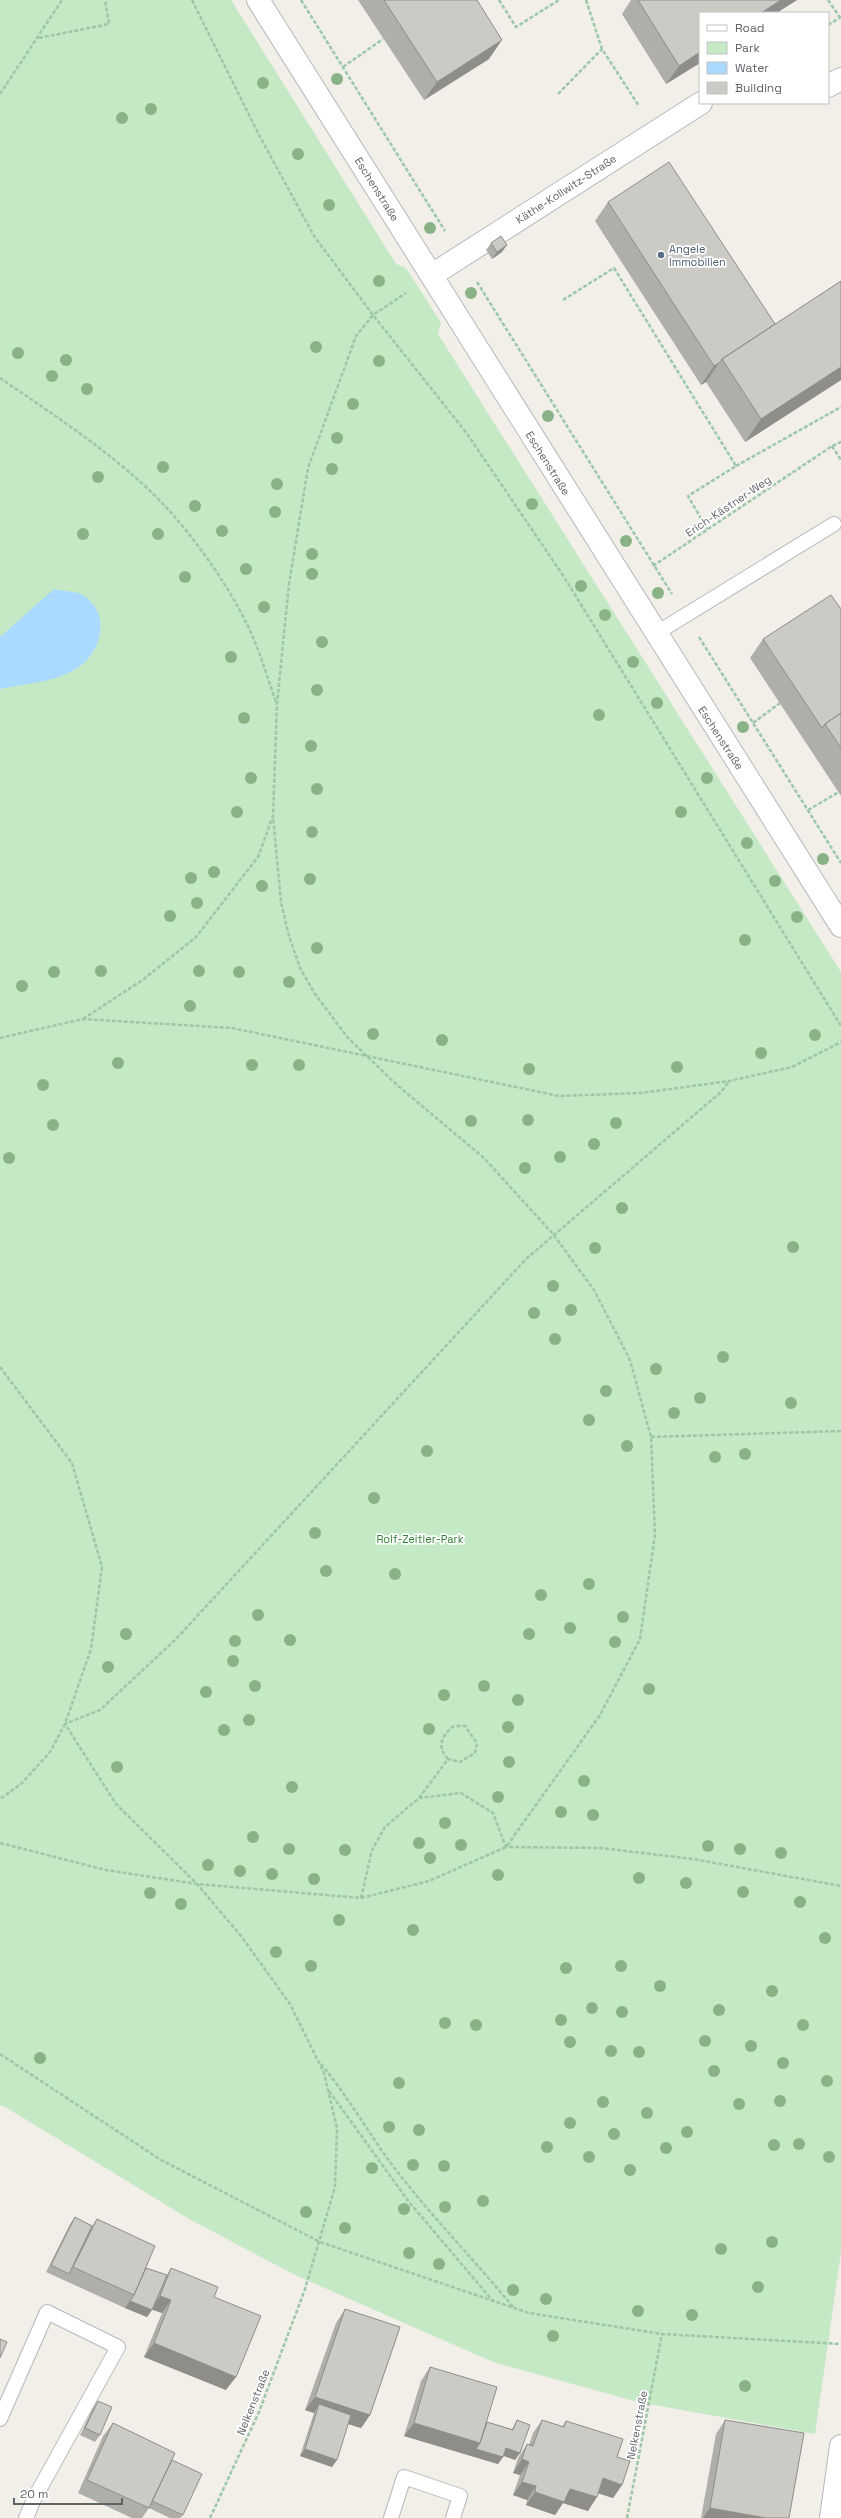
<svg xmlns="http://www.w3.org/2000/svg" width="841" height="2518" font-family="'Space Grotesk',sans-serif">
  <rect width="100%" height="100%" fill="#f1efe8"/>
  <path fill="#c5e8c5" d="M 0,0 L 231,0 L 396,264 L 406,268 L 441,323 L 438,334 L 841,972 L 841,2252 L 815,2434 L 638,2402 L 493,2362 L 295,2275 L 191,2220 L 7,2108 L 0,2105 Z"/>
  <path fill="#aadaff" d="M 54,589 C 62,591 74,591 81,594 C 112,611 103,653 76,669 C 55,682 24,684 0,689 L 0,637 Z"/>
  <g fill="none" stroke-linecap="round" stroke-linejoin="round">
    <g stroke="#b5b8bc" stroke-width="16">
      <path id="lane" d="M 655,634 L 834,524
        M 0,2419 L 47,2312 L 118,2347 L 34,2499 L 26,2518
        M 391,2518 L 404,2477 L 460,2496 L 453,2518"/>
    </g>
    <g stroke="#b5b8bc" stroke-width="24">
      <path id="street" d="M 258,0 C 453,308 645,618 841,926
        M 828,86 L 841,79
        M 432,275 L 701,103
        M 831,2518 L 841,2446"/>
    </g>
    <path stroke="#9cc7a9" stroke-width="2.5" stroke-dasharray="4 2" stroke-linecap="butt" d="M 192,0 L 259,135 L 314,236 L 373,315 L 468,435 L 564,577 L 841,1026
      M 301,0 L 445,231
      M 499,0 L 516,27 L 559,0
      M 586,0 L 602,49 L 639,106
      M 828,0 L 841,19
      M 828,25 L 841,17
      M 39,38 L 109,24 L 105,0
      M 343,67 L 383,39
      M 0,94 L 62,0
      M 558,94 L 602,49
      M 477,282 L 672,594
      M 563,300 L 614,268 L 736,466 L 688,496 L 707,529
      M 0,378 C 57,417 128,463 173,515 C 203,549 238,600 255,642 C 263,662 269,682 276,702
      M 832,446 L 841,460
      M 736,466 L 841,407
      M 653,566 L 832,446 L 841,442
      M 699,637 L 841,863
      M 753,723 L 780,703
      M 808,810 L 839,792
      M 83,1019 L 144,979 L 196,937 L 258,857 L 273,816 L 277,704 L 289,584 L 308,468 L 356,336 L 373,315 L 406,293
      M 0,1038 L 83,1019 L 232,1028 L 559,1096 L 641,1093 L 729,1081 L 792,1067 L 841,1042
      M 0,1367 L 72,1463 L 102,1567 L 91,1649 L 65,1724 L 50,1752 L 21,1784 L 0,1799
      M 651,1437 L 841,1431
      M 419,1798 L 448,1759 L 460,1762 L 475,1753 L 477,1743 L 465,1726 L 454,1726 C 442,1735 436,1747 448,1759
      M 0,1843 L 106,1870 L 197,1884 L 361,1898 L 429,1881 L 506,1847 L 600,1715 L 640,1639 L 655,1535 L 651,1437 L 630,1360 L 594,1290 L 553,1234 L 484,1158 L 397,1085 L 348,1038 L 315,994 L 300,968 L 289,936 L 281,902 L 273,816
      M 361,1898 L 372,1850 L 385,1827 L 419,1798 L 461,1793 L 493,1813 L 506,1847 L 600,1848 L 693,1859 L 841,1886
      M 0,2054 L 161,2160 L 320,2242 L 529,2313 L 662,2334 L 841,2344
      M 321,2064 C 346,2094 365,2127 387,2158 C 426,2211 472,2257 513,2307
      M 329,2091 L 409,2202 L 492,2300
      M 210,2518 L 259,2412 L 305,2289 L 335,2187 L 337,2128 L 324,2073 L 290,2004 L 241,1936 L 197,1884 L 116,1804 L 65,1724 L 100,1710 L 176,1639 L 526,1259 L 721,1092 L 729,1081
      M 627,2518 L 662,2334"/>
    <use href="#lane" stroke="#fff" stroke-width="14"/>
    <use href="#street" stroke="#fff" stroke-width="22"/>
  </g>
  <g fill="#89b387">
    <circle cx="337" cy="79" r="6"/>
    <circle cx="263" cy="83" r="6"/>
    <circle cx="151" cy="109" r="6"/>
    <circle cx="122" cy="118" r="6"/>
    <circle cx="298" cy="154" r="6"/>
    <circle cx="329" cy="205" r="6"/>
    <circle cx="430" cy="228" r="6"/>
    <circle cx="379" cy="281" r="6"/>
    <circle cx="471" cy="293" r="6"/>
    <circle cx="316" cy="347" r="6"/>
    <circle cx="18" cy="353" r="6"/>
    <circle cx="66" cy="360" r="6"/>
    <circle cx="379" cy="361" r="6"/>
    <circle cx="52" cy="376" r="6"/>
    <circle cx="87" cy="389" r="6"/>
    <circle cx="353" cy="404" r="6"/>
    <circle cx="548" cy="416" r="6"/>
    <circle cx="337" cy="438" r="6"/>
    <circle cx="163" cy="467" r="6"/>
    <circle cx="332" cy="469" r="6"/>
    <circle cx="98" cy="477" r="6"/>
    <circle cx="277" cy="484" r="6"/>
    <circle cx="532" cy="504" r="6"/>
    <circle cx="195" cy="506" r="6"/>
    <circle cx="275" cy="512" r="6"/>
    <circle cx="222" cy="531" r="6"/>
    <circle cx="83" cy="534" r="6"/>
    <circle cx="158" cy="534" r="6"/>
    <circle cx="626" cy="541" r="6"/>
    <circle cx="312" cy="554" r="6"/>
    <circle cx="246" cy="569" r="6"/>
    <circle cx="312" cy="574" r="6"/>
    <circle cx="185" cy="577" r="6"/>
    <circle cx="581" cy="586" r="6"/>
    <circle cx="658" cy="593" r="6"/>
    <circle cx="264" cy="607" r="6"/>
    <circle cx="605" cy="615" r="6"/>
    <circle cx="322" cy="642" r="6"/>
    <circle cx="231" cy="657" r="6"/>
    <circle cx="633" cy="662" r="6"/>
    <circle cx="317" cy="690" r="6"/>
    <circle cx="657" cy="703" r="6"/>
    <circle cx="599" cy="715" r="6"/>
    <circle cx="244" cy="718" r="6"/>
    <circle cx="743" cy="727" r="6"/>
    <circle cx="311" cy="746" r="6"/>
    <circle cx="251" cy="778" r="6"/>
    <circle cx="707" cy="778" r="6"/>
    <circle cx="317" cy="789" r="6"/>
    <circle cx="237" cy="812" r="6"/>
    <circle cx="681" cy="812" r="6"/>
    <circle cx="312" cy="832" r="6"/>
    <circle cx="747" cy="843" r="6"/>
    <circle cx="823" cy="859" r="6"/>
    <circle cx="214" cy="872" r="6"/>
    <circle cx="191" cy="878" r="6"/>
    <circle cx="310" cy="879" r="6"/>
    <circle cx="775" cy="881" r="6"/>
    <circle cx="262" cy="886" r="6"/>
    <circle cx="197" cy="903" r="6"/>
    <circle cx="170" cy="916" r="6"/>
    <circle cx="797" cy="917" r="6"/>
    <circle cx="745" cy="940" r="6"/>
    <circle cx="317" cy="948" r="6"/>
    <circle cx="101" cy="971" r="6"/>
    <circle cx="199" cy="971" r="6"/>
    <circle cx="54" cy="972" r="6"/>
    <circle cx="239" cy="972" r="6"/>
    <circle cx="289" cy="982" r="6"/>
    <circle cx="22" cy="986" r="6"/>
    <circle cx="190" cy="1006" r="6"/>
    <circle cx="373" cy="1034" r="6"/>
    <circle cx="815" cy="1035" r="6"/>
    <circle cx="442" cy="1040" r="6"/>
    <circle cx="761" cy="1053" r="6"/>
    <circle cx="118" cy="1063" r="6"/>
    <circle cx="252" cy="1065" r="6"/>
    <circle cx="299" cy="1065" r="6"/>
    <circle cx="677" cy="1067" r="6"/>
    <circle cx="529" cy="1069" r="6"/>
    <circle cx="43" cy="1085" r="6"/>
    <circle cx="528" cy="1120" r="6"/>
    <circle cx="471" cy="1121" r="6"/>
    <circle cx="616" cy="1123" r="6"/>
    <circle cx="53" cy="1125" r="6"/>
    <circle cx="594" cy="1144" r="6"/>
    <circle cx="560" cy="1157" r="6"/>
    <circle cx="9" cy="1158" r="6"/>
    <circle cx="525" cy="1168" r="6"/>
    <circle cx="622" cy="1208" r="6"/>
    <circle cx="793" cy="1247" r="6"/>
    <circle cx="595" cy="1248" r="6"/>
    <circle cx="553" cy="1286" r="6"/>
    <circle cx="571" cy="1310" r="6"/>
    <circle cx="534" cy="1313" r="6"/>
    <circle cx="555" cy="1339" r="6"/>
    <circle cx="723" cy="1357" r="6"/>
    <circle cx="656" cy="1369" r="6"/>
    <circle cx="606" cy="1391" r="6"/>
    <circle cx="700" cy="1398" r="6"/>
    <circle cx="791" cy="1403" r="6"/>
    <circle cx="674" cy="1413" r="6"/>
    <circle cx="589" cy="1420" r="6"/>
    <circle cx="627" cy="1446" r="6"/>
    <circle cx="427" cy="1451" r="6"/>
    <circle cx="745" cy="1454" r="6"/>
    <circle cx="715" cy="1457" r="6"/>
    <circle cx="374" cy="1498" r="6"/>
    <circle cx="315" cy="1533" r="6"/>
    <circle cx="326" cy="1571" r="6"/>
    <circle cx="395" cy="1574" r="6"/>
    <circle cx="589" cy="1584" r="6"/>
    <circle cx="541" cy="1595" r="6"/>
    <circle cx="258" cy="1615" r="6"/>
    <circle cx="623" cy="1617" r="6"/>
    <circle cx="570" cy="1628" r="6"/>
    <circle cx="126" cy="1634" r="6"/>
    <circle cx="529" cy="1634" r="6"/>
    <circle cx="290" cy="1640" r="6"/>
    <circle cx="235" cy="1641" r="6"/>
    <circle cx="615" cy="1642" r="6"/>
    <circle cx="233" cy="1661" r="6"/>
    <circle cx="108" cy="1667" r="6"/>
    <circle cx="255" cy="1686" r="6"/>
    <circle cx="484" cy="1686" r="6"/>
    <circle cx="649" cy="1689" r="6"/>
    <circle cx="206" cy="1692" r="6"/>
    <circle cx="444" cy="1695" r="6"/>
    <circle cx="518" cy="1700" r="6"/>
    <circle cx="249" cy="1720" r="6"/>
    <circle cx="508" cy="1727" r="6"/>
    <circle cx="429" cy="1729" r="6"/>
    <circle cx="224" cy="1730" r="6"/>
    <circle cx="509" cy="1762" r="6"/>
    <circle cx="117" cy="1767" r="6"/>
    <circle cx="584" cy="1781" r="6"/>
    <circle cx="292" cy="1787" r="6"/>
    <circle cx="498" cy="1797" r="6"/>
    <circle cx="561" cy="1812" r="6"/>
    <circle cx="593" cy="1815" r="6"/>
    <circle cx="445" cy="1823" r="6"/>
    <circle cx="253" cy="1837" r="6"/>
    <circle cx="419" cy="1843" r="6"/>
    <circle cx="461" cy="1845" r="6"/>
    <circle cx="708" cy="1846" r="6"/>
    <circle cx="289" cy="1849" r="6"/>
    <circle cx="740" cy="1849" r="6"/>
    <circle cx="345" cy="1850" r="6"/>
    <circle cx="781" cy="1853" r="6"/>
    <circle cx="430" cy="1858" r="6"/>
    <circle cx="208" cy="1865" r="6"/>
    <circle cx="240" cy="1871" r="6"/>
    <circle cx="272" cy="1874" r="6"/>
    <circle cx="498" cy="1875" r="6"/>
    <circle cx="639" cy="1878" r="6"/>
    <circle cx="314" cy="1879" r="6"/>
    <circle cx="686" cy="1883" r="6"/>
    <circle cx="743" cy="1892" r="6"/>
    <circle cx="150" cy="1893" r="6"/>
    <circle cx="800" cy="1902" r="6"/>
    <circle cx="181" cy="1904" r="6"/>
    <circle cx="339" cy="1920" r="6"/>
    <circle cx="413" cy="1930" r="6"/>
    <circle cx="825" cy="1938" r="6"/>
    <circle cx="276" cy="1952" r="6"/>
    <circle cx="311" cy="1966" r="6"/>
    <circle cx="621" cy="1966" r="6"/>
    <circle cx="566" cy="1968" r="6"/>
    <circle cx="660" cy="1986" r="6"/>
    <circle cx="772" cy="1991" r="6"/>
    <circle cx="592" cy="2008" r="6"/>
    <circle cx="719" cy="2010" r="6"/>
    <circle cx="622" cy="2012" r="6"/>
    <circle cx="561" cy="2020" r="6"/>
    <circle cx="445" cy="2023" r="6"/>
    <circle cx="476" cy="2025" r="6"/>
    <circle cx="803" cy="2025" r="6"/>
    <circle cx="705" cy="2041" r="6"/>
    <circle cx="570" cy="2042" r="6"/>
    <circle cx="751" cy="2046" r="6"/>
    <circle cx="611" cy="2051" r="6"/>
    <circle cx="639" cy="2052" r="6"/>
    <circle cx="40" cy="2058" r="6"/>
    <circle cx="783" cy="2063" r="6"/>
    <circle cx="714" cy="2071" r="6"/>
    <circle cx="827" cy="2081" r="6"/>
    <circle cx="399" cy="2083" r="6"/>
    <circle cx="780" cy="2101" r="6"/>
    <circle cx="603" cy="2102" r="6"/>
    <circle cx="739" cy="2104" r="6"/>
    <circle cx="647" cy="2113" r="6"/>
    <circle cx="570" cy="2123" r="6"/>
    <circle cx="389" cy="2127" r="6"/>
    <circle cx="419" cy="2130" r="6"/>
    <circle cx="687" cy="2132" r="6"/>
    <circle cx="614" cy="2134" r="6"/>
    <circle cx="799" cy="2144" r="6"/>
    <circle cx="774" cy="2145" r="6"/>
    <circle cx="547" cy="2147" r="6"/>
    <circle cx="666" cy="2148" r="6"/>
    <circle cx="589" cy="2157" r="6"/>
    <circle cx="829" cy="2157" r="6"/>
    <circle cx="413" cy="2165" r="6"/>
    <circle cx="444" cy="2166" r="6"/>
    <circle cx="372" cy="2168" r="6"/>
    <circle cx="630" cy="2170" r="6"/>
    <circle cx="483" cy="2201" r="6"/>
    <circle cx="445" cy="2207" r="6"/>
    <circle cx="404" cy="2209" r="6"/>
    <circle cx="306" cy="2212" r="6"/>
    <circle cx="345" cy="2228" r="6"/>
    <circle cx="772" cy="2242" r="6"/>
    <circle cx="721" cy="2249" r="6"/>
    <circle cx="409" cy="2253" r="6"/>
    <circle cx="439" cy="2264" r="6"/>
    <circle cx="758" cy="2287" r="6"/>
    <circle cx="513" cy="2290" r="6"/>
    <circle cx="546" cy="2299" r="6"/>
    <circle cx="638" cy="2311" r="6"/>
    <circle cx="692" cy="2315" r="6"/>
    <circle cx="553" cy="2336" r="6"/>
    <circle cx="745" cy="2386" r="6"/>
  </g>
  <path fill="#afaea9" d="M 358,0 L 477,0 L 489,59 L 424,100 Z
    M 631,0 L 797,0 L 777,13 L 700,13 L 700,63 L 666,84 L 622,14 Z
    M 608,202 L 775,324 L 841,281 L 841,380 L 745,442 L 706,382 L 701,385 L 595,221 Z
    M 491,243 L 502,252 L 492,259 L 486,250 Z
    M 841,609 L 841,796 L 750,658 L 763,639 Z
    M 75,2217 L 92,2226 L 97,2219 L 146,2268 L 167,2275 L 171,2268 L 214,2297 L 226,2390 L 144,2357 L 162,2313 L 152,2310 L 147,2317 L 125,2308 L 46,2272 L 70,2224 Z
    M 345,2309 L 370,2415 L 361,2428 L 348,2424 L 332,2467 L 300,2456 L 314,2413 L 305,2410 L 336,2323 Z
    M 430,2367 L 487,2422 L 512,2429 L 517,2420 L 520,2453 L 515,2460 L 504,2455 L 498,2464 L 404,2436 L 421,2381 Z
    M 98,2401 L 100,2435 L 95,2442 L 80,2435 L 93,2408 Z
    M 542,2420 L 562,2427 L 566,2421 L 617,2457 L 622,2485 L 613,2498 L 598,2493 L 588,2511 L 563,2503 L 555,2515 L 526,2505 L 527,2500 L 513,2495 L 520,2475 L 513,2473 L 518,2458 L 527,2444 L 529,2445 L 533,2433 Z
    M 725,2420 L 789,2518 L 701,2518 L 716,2434 Z
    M 113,2423 L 172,2460 L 183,2515 L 180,2518 L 170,2518 L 149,2508 L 142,2518 L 132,2518 L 78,2493 L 103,2436 Z"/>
  <path fill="#8f8d8a" d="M 781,0 L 785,0 L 776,13 L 761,13 Z
    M 785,0 L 797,0 L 776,13 Z
    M 502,40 L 489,59 L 424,100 L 437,82 Z
    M 700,52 L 700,63 L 666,84 L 679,66 Z
    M 507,245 L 502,252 L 492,259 L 497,252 Z
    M 719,363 L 706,382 L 701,385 L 714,366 Z
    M 841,367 L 841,380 L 745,442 L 761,419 Z
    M 160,2296 L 171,2300 L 162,2313 L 151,2309 Z
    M 130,2301 L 152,2310 L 147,2317 L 125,2308 Z
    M 154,2343 L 236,2377 L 226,2390 L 144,2357 Z
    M 315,2397 L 370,2415 L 361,2428 L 316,2414 L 319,2404 L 314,2413 L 305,2410 Z
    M 414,2423 L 480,2443 L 503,2457 L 498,2464 L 404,2436 Z
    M 506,2448 L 520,2453 L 515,2460 L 501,2455 Z
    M 305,2449 L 337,2460 L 332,2467 L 300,2456 Z
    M 522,2459 L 529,2462 L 520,2475 L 513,2473 Z
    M 603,2478 L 622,2485 L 613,2498 L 594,2492 Z
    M 522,2482 L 536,2486 L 527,2500 L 513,2495 Z
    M 570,2489 L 597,2497 L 588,2511 L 563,2503 L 555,2515 L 526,2505 L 535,2492 Z
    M 710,2508 L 766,2518 L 703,2518 Z"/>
  <path fill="#cccac5" stroke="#8f8d8a" d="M 384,0 L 477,0 L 502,40 L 437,82 Z
    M 638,0 L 781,0 L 761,13 L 700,13 L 700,52 L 679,66 Z
    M 669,162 L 775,324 L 722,359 L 719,363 L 714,366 L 608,202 Z
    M 501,236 L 507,245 L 497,252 L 491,243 Z
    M 841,281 L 841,367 L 761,419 L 722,359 Z
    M 831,595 L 841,609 L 841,713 L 825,724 L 822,728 L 763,639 Z
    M 841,713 L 841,748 L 825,724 Z
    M 75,2217 L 92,2226 L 69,2274 L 51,2265 Z
    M 97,2219 L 155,2246 L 134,2295 L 73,2267 Z
    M 146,2268 L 167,2275 L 152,2310 L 130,2301 L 134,2295 Z
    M 171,2268 L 218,2287 L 214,2297 L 261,2316 L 236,2377 L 154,2343 L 171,2300 L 160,2296 Z
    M 345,2309 L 400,2327 L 370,2415 L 315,2397 Z
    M 0,2339 L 7,2342 L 0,2358 Z
    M 430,2367 L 497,2387 L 480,2443 L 414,2423 Z
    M 98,2401 L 112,2407 L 100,2435 L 85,2428 Z
    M 319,2404 L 351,2415 L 337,2460 L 305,2449 Z
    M 517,2420 L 530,2425 L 520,2453 L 506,2448 L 503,2457 L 476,2449 L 480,2443 L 487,2422 L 513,2430 Z
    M 542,2420 L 564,2427 L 566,2421 L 623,2439 L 617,2457 L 630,2461 L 622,2485 L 603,2478 L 597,2497 L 570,2489 L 564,2502 L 535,2492 L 536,2486 L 522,2482 L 529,2462 L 522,2459 L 527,2444 L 533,2446 Z
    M 725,2420 L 804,2433 L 789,2518 L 766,2518 L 710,2508 Z
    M 113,2423 L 175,2453 L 149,2508 L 87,2480 Z
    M 172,2460 L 202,2474 L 183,2515 L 152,2501 Z"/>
  <circle fill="#5c6f8a" stroke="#fff" stroke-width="1.5" cx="661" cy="255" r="4"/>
  <g text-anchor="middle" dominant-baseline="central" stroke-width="3.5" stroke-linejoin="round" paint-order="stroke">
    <g font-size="11" fill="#5f6368" stroke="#fff">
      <text transform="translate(377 189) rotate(58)">Eschenstraße</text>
      <text transform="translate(566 189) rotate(-33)">Käthe-Kollwitz-Straße</text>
      <text transform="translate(548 463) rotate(58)">Eschenstraße</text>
      <text transform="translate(728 506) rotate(-34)">Erich-Kästner-Weg</text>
      <text transform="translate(721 738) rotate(57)">Eschenstraße</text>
      <text transform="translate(253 2402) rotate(-68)">Nelkenstraße</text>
      <text transform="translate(637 2425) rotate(-79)">Nelkenstraße</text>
    </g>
    <g font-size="11" fill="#4e5e75" stroke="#fff" text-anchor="start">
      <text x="669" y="249">Angele<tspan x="669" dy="13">Immobilien</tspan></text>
    </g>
    <g font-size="11" fill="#348238" stroke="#fff">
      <text x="420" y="1539">Rolf-Zeitler-Park</text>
    </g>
  </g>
  <rect x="699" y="12" width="130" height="92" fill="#ffffff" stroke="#bfc1c3"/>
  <rect x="707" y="25" width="20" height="6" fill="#ffffff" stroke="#bfc1c3"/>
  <text x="735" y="32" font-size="12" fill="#5f6368">Road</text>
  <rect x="707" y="42" width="20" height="12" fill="#c5e8c5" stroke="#bfc1c3"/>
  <text x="735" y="52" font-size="12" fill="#5f6368">Park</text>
  <rect x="707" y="62" width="20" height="12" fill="#aadaff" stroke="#bfc1c3"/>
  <text x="735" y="72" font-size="12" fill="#5f6368">Water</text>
  <rect x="707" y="82" width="20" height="12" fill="#cccac5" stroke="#bfc1c3"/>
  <text x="735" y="92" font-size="12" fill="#5f6368">Building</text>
  <path d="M14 2498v6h108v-6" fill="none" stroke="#5f6368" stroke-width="2"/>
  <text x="20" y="2498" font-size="12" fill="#5f6368" stroke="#ffffff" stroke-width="3" paint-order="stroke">20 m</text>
</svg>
